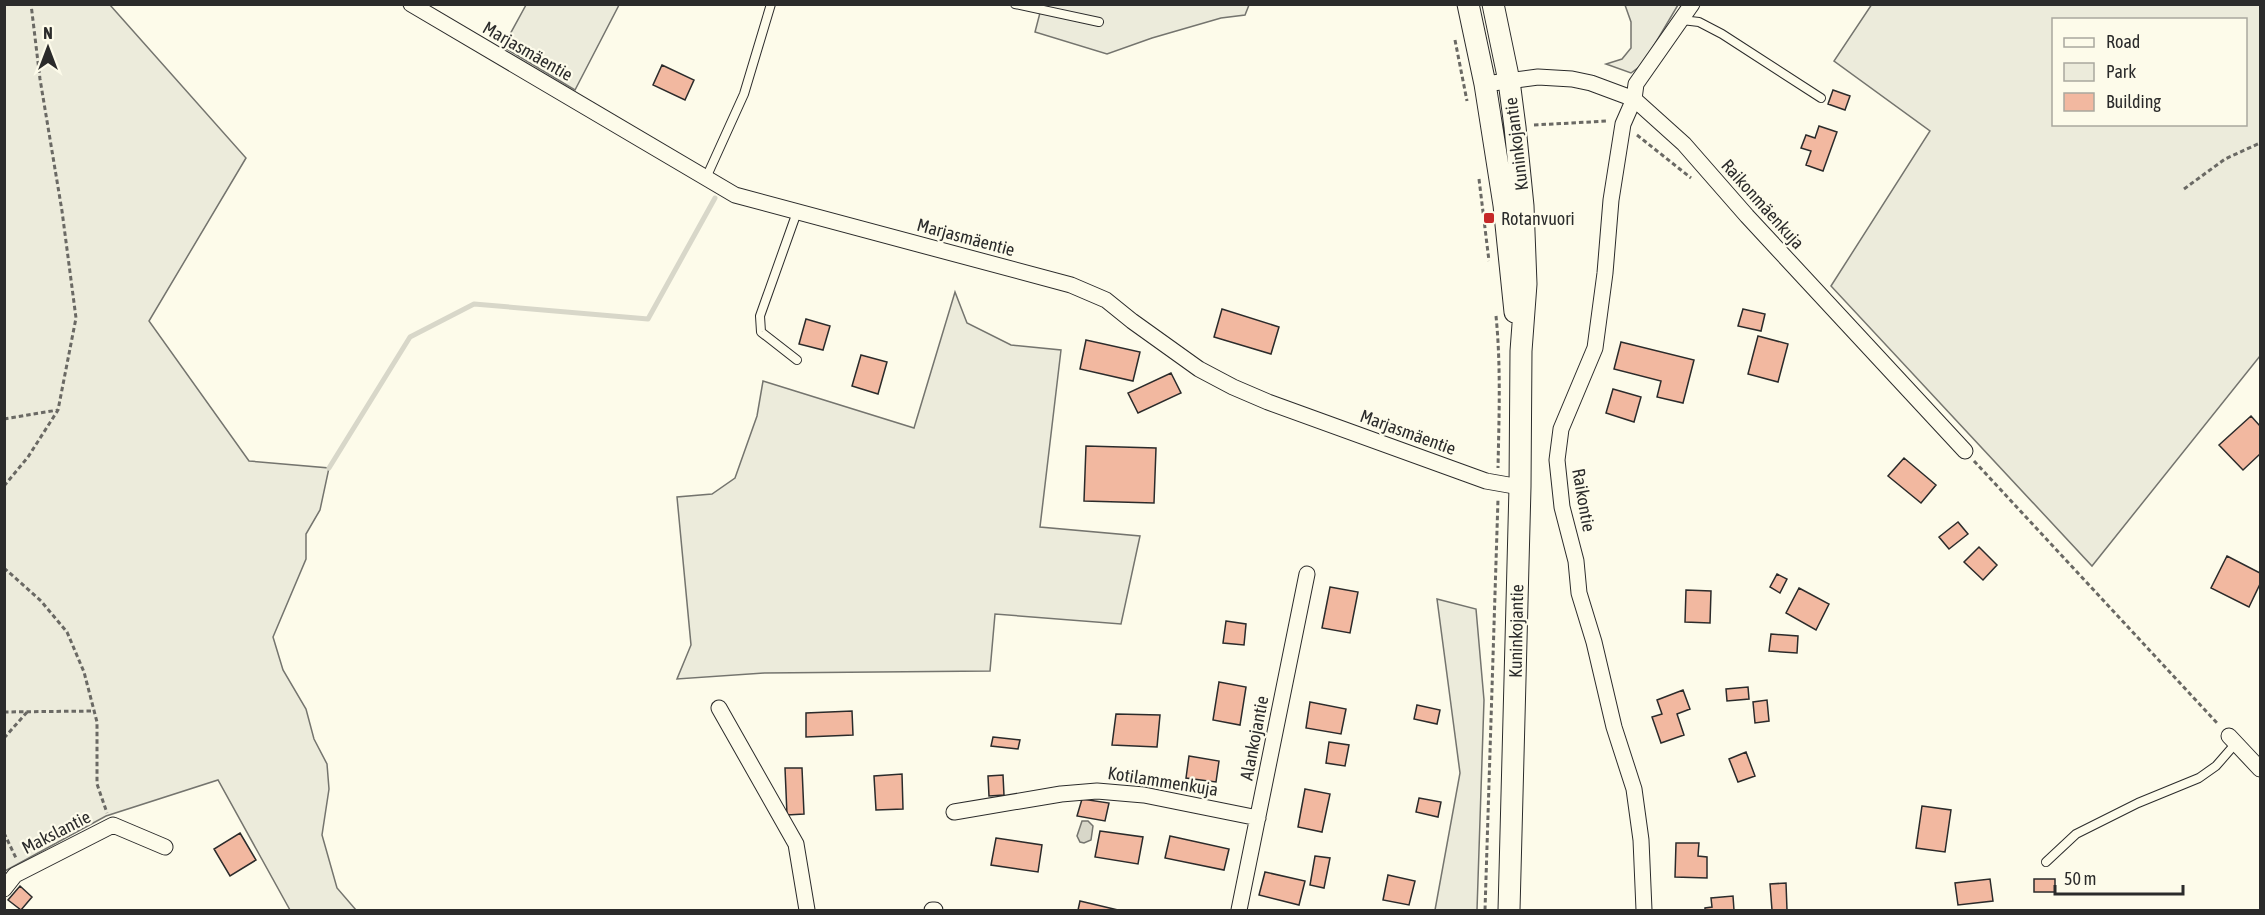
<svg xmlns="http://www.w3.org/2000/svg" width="2265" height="915" font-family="'Asap Condensed',sans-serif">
  <rect width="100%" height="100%" fill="#fdfbea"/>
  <path fill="#ecebdb" stroke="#74746e" stroke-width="1.5" fill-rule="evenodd" d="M 5,4 L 110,5 L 246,158 L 149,321 L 249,461 L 329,468 L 320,510 L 306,534 L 306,559 L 273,637 L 283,670 L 306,709 L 314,739 L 327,764 L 329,789 L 322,835 L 337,888 L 356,910 L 290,910 L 218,780 L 106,816 L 5,871 Z
    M 1872,4 L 2260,5 L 2260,356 L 2092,566 L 1831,286 L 1930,131 L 1834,61 ZM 2054,20 L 2246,20 L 2246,124 L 2054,124 Z
    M 526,5 L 619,5 L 575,90 L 503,47 Z
    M 1042,5 L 1249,5 L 1245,15 L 1221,18 L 1152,38 L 1107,54 L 1035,32 Z
    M 1625,5 L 1678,5 L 1643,64 L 1631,73 L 1606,64 L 1622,59 L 1631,48 L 1631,22 Z
    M 955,292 L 967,323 L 1011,345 L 1061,350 L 1040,527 L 1140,536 L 1121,624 L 995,614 L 990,671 L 764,673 L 677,679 L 691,645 L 677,497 L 712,494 L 735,478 L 757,416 L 763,381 L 914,428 Z
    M 1437,599 L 1476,609 L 1484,700 L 1477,910 L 1435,910 L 1460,773 Z"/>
  <path fill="#d8d7c9" stroke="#74746e" stroke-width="1.5" d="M 1082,821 L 1088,821 L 1093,826 L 1091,840 L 1084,843 L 1080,842 L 1077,836 Z"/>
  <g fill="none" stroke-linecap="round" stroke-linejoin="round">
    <path stroke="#d8d7c9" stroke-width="5" d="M 329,468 L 410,337 L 474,304 L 648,319 L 715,198"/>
  </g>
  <path fill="#f2b8a0" stroke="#2b2b2b" stroke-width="1.5" d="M 662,65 L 694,80 L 685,100 L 653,85 Z
    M 1833,90 L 1850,96 L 1845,110 L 1828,104 Z
    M 1819,126 L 1837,132 L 1823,171 L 1806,165 L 1811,151 L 1801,148 L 1806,135 L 1815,138 Z
    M 1222,309 L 1279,327 L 1271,354 L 1214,337 Z
    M 1743,309 L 1765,314 L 1761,331 L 1738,326 Z
    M 806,319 L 830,326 L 823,350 L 799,344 Z
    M 1758,336 L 1788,344 L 1778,382 L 1748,374 Z
    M 1086,340 L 1140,352 L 1133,381 L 1080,369 Z
    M 1621,342 L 1694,360 L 1683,403 L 1657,397 L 1661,381 L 1614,369 Z
    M 861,355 L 887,362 L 878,394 L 852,386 Z
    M 1171,373 L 1181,393 L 1138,413 L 1128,393 Z
    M 1613,389 L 1641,397 L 1634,422 L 1606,413 Z
    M 2251,416 L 2260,426 L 2260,454 L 2243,470 L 2219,445 Z
    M 1086,446 L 1156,448 L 1154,503 L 1084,501 Z
    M 1904,458 L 1936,485 L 1921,503 L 1888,476 Z
    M 1958,522 L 1968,534 L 1949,549 L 1939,537 Z
    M 1979,547 L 1997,565 L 1983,580 L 1964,562 Z
    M 2227,556 L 2260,573 L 2260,584 L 2249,607 L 2211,588 Z
    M 1777,574 L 1787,579 L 1780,593 L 1770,587 Z
    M 1330,587 L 1358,592 L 1350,633 L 1322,628 Z
    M 1799,588 L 1829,604 L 1816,630 L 1786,613 Z
    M 1686,590 L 1711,591 L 1710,623 L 1685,622 Z
    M 1226,621 L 1246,624 L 1244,645 L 1223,643 Z
    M 1771,634 L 1798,636 L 1797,653 L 1769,651 Z
    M 1219,682 L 1246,687 L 1240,725 L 1213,720 Z
    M 1748,687 L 1749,699 L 1727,701 L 1726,689 Z
    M 1683,690 L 1690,709 L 1677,714 L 1684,735 L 1661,743 L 1652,717 L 1662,714 L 1657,700 Z
    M 1767,700 L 1769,721 L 1755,723 L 1753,702 Z
    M 1310,702 L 1346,709 L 1341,734 L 1306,728 Z
    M 1417,705 L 1440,710 L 1437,724 L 1414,719 Z
    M 852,711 L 853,735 L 806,737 L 806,713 Z
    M 1116,714 L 1160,715 L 1157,747 L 1112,745 Z
    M 993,737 L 1020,740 L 1018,749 L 991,746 Z
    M 1329,742 L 1349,745 L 1345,766 L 1326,763 Z
    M 1746,752 L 1755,776 L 1738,782 L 1729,759 Z
    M 1189,756 L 1219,761 L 1216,782 L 1186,778 Z
    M 785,768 L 802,768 L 804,814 L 787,815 Z
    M 902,774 L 903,809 L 876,810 L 874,776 Z
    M 1003,775 L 1004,795 L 989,796 L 988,776 Z
    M 1305,789 L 1330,794 L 1322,832 L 1298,827 Z
    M 1419,798 L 1441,802 L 1438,817 L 1416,812 Z
    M 1082,799 L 1109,803 L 1105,821 L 1077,816 Z
    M 1922,806 L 1951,810 L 1945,852 L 1916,848 Z
    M 1100,831 L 1143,837 L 1138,864 L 1095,857 Z
    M 240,833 L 256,860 L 230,876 L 214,849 Z
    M 1170,836 L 1229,849 L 1224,870 L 1165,858 Z
    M 996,838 L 1042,845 L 1038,872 L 991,865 Z
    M 1676,843 L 1699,843 L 1698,856 L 1707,857 L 1707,878 L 1675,877 Z
    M 1315,856 L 1330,858 L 1324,888 L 1310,885 Z
    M 1265,872 L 1305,881 L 1299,905 L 1259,895 Z
    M 1388,875 L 1415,881 L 1409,905 L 1383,900 Z
    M 1990,879 L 1993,901 L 1958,905 L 1955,883 Z
    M 2034,879 L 2055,879 L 2055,892 L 2034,892 Z
    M 1786,883 L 1787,910 L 1772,910 L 1770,884 Z
    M 20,886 L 32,897 L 21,910 L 8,900 Z
    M 1733,896 L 1734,910 L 1705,910 L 1705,908 L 1712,907 L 1711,898 Z
    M 1080,901 L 1118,910 L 1078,910 Z"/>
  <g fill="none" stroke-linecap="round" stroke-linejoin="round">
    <g stroke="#2b2b2b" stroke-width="10">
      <path id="service" d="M 1015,4 L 1099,22
        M 1682,20 L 1699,22 L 1722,34 L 1821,98
        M 706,178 L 744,94 L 771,4
        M 797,360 L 761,332 L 760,316 L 797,212
        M 2046,862 L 2076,834 L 2138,803 L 2199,778 L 2216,766 L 2236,743"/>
    </g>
    <g stroke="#2b2b2b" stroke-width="17">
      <path id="minor" d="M 411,4 L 735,195 L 1071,285 L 1106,300 L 1132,321 L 1199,369 L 1233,387 L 1268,402 L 1486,481 L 1520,487
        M 1485,84 L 1538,77 L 1572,79 L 1591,83 L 1634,99 L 1684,144 L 1747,216 L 1965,451
        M 719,708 L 796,844 L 807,910
        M 2229,736 L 2260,769
        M 954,812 L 1061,794 L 1097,791 L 1144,795 L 1258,818
        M 4,889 L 15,875 L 113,825 L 165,847
        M 932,910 L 935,910
        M 1239,910 L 1307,574
        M 1644,910 L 1641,840 L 1634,789 L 1614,727 L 1594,642 L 1579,593 L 1576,561 L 1562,507 L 1557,460 L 1561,429 L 1595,348 L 1605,273 L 1611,200 L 1623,124 L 1634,99 L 1636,84 L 1692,4"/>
    </g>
    <g stroke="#2b2b2b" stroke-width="23">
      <path id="secondary" d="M 1468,4 L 1485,84 L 1504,205 L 1515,312
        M 1493,4 L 1509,81 L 1515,127 L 1523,206 L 1526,284 L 1521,351 L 1520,487 L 1509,910"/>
    </g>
    <path stroke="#6a6964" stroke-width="3" stroke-dasharray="4.5 3" stroke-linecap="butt" d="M 1455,40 L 1467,101
      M 1534,125 L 1608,121
      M 1637,135 L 1691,178
      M 1479,179 L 1489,261
      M 2184,189 L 2225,159 L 2260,143
      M 1496,316 C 1501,366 1499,417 1498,468
      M 4,419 L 58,410
      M 1974,461 L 2218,724
      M 4,486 L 28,457 L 58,410 L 76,318 L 62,211 L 40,79 L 31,4
      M 4,568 L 41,601 L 67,632 L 84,672 L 97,722 L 97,784 L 107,813
      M 4,712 L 95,711
      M 4,738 L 29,710
      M 4,833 L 16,858
      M 1485,910 L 1498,499"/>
    <use href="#service" stroke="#fdfbea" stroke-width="8"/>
    <use href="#minor" stroke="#fdfbea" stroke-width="15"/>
    <use href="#secondary" stroke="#fdfbea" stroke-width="21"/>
  </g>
  <rect fill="#c62828" stroke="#fdfbea" stroke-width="2" x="1483" y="212" width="12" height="12" rx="3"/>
  <g text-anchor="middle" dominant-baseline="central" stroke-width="4.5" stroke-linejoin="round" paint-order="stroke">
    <g font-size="18" fill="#2b2b2b" stroke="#fdfbea">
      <text transform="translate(528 51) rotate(30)">Marjasmäentie</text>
      <text transform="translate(1516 144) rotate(-97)">Kuninkojantie</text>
      <text transform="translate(1763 204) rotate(48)">Raikonmäenkuja</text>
      <text transform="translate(966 237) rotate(15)">Marjasmäentie</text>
      <text transform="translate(1408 432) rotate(20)">Marjasmäentie</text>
      <text transform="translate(1584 500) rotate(80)">Raikontie</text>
      <text transform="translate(1516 631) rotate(-89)">Kuninkojantie</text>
      <text transform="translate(1254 738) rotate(-79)">Alankojantie</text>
      <text transform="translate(1163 781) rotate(9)">Kotilammenkuja</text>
      <text transform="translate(56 832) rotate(-27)">Makslantie</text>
    </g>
    <g font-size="18" fill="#2b2b2b" stroke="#fdfbea" text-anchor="start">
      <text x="1501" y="218">Rotanvuori</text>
    </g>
  </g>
  <rect width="2265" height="915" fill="none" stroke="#2b2b2b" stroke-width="12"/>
  <rect x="2052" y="18" width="195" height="108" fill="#fdfbea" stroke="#a9a89e" stroke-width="1.5"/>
  <rect x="2064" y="38" width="30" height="9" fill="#fdfbea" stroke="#a9a89e" stroke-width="1.5"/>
  <text x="2106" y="48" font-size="18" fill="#2b2b2b">Road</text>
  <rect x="2064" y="63" width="30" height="18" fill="#ecebdb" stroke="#a9a89e" stroke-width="1.5"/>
  <text x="2106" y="78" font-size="18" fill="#2b2b2b">Park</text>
  <rect x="2064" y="93" width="30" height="18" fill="#f2b8a0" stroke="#a9a89e" stroke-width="1.5"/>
  <text x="2106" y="108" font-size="18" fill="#2b2b2b">Building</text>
  <g transform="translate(48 48)" stroke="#fdfbea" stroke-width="4.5" paint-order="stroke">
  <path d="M0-4.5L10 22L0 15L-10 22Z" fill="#2b2b2b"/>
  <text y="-9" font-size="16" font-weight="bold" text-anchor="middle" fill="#2b2b2b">N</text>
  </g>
  <path d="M2055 885v9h128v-9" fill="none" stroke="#2b2b2b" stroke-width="3"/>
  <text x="2064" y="885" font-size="18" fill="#2b2b2b" stroke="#fdfbea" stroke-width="4.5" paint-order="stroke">50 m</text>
</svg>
